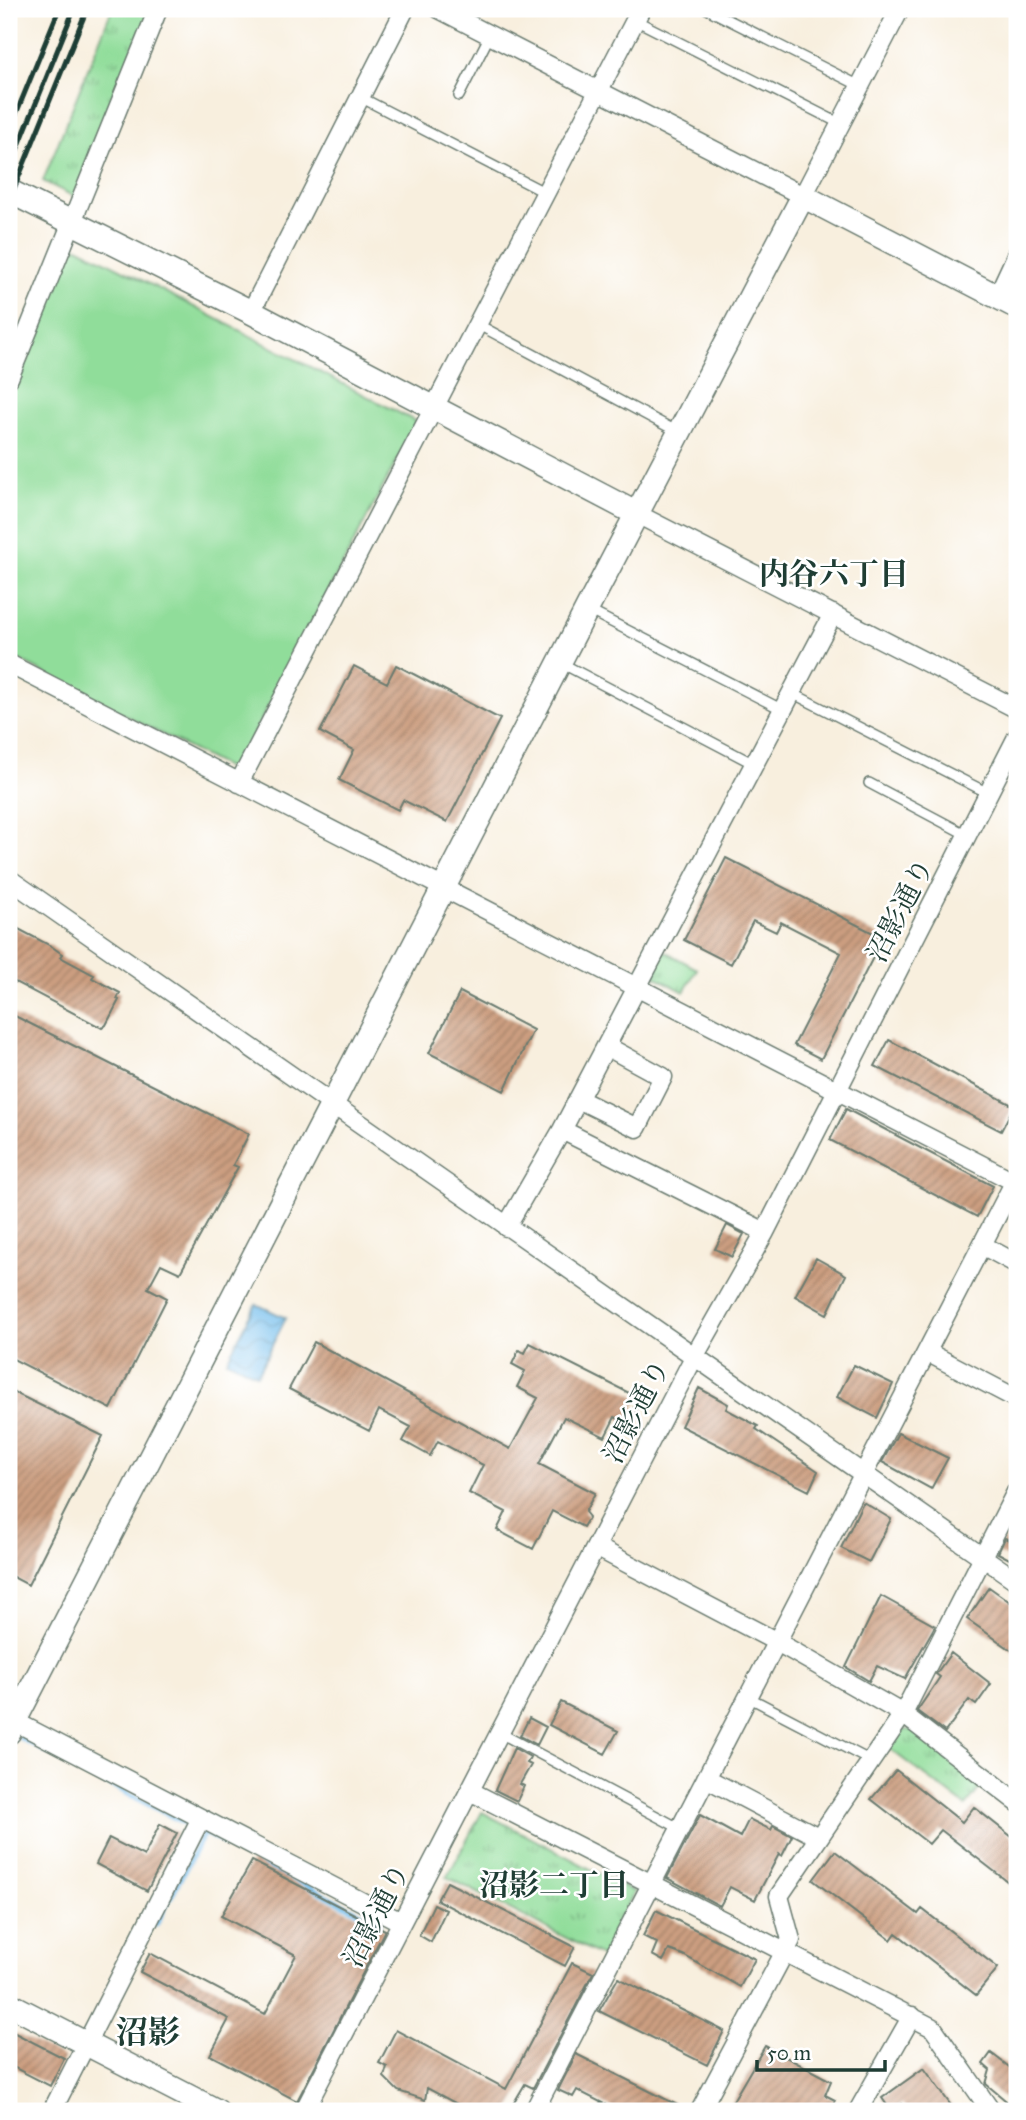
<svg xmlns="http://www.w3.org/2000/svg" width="1026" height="2120" font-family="'IM FELL Great Primer','Noto Serif JP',serif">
  <defs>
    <pattern id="park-tufts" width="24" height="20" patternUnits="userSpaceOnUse" patternTransform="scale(1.75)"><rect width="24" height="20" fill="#90dd9a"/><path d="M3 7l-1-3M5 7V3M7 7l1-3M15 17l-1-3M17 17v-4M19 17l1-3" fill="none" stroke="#75b47e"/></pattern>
    <pattern id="water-waves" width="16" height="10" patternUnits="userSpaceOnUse" patternTransform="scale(1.75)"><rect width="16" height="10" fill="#72bdec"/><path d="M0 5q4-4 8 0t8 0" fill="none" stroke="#5d9bc0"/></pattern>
    <pattern id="building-hatch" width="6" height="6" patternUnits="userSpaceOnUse" patternTransform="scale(1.75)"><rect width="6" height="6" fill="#cc9e80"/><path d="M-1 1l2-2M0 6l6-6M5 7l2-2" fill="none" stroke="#a5826a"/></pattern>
  </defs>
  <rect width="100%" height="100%" fill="#fff"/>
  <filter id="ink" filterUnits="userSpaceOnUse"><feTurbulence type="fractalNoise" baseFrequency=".0143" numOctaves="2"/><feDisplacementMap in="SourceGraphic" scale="14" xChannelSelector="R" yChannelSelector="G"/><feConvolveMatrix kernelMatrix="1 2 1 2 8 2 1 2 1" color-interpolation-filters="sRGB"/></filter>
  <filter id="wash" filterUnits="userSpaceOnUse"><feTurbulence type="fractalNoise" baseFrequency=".00686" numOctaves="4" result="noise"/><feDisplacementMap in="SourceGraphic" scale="28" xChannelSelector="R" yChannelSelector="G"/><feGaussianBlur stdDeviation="1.57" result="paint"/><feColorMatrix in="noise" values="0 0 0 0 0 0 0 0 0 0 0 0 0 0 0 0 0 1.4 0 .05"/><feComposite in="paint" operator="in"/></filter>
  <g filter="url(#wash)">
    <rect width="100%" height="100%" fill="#f8efde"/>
    <path fill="url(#park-tufts)" stroke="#588d67" stroke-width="2" d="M 112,9 L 151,9 L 75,197 L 43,181 Z
      M 664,951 L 697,969 L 684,992 L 651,974 Z
      M 915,1729 L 984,1783 L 966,1806 L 887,1747 L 898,1731 Z
      M 482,1812 L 634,1892 L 603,1957 L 447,1877 Z"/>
    <path fill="#90dd9a" stroke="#588d67" stroke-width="2" d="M 70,243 L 417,422 L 236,768 L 229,769 L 9,655 L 9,395 Z"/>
    <path fill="url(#water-waves)" stroke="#487d90" stroke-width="2" d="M 256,1304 L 286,1318 L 257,1375 L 227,1360 Z"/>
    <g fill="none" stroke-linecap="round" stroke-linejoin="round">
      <path stroke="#72bdec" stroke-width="5" d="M 20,1738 L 188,1825
        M 156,1925 L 204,1833 L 380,1923"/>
    </g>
    <g id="blocks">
      <path fill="url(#building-hatch)" d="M 396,665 L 500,719 L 447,822 L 403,800 L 398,810 L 339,780 L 354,750 L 320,732 L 354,666 L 387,683 Z
        M 726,858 L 883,938 L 821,1059 L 794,1045 L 841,953 L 781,922 L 776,932 L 753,921 L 731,964 L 684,940 Z
        M 9,924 L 51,946 L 62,954 L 60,957 L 94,975 L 92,978 L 120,993 L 117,999 L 119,1000 L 106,1025 L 102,1028 L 9,979 Z
        M 460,992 L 533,1030 L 504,1091 L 429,1053 Z
        M 9,1013 L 249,1134 L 233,1165 L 238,1167 L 180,1273 L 161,1264 L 148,1288 L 167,1298 L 111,1409 L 9,1357 Z
        M 889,1040 L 1014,1106 L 1001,1131 L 875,1066 Z
        M 846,1109 L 993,1186 L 977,1217 L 830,1140 Z
        M 727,1225 L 744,1234 L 732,1257 L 715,1249 Z
        M 816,1258 L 846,1275 L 827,1314 L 795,1296 Z
        M 314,1342 L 510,1449 L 538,1398 L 517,1387 L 525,1371 L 512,1364 L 519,1350 L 525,1353 L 530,1343 L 639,1398 L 634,1408 L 637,1410 L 630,1424 L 615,1417 L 605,1437 L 564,1417 L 539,1464 L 595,1493 L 585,1512 L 589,1517 L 583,1527 L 552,1511 L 533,1549 L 497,1530 L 506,1512 L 469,1493 L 483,1465 L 438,1441 L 430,1456 L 403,1441 L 411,1427 L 379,1410 L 369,1431 L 289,1389 Z
        M 854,1365 L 893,1384 L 877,1418 L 837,1397 Z
        M 699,1388 L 728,1404 L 726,1409 L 758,1426 L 756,1429 L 818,1471 L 809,1491 L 681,1426 Z
        M 9,1390 L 103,1436 L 28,1585 L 9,1575 Z
        M 898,1433 L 948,1458 L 931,1489 L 882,1462 Z
        M 863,1502 L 891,1519 L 869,1562 L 841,1548 Z
        M 1005,1538 L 1017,1544 L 1017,1563 L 998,1553 Z
        M 989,1587 L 1017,1607 L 1017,1654 L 967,1619 Z
        M 881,1596 L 935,1626 L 905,1679 L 877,1666 L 869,1681 L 846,1667 Z
        M 951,1653 L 991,1684 L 976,1705 L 969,1700 L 945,1732 L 917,1711 L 940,1677 L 936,1674 Z
        M 561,1702 L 618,1731 L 605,1754 L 549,1725 Z
        M 529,1718 L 546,1727 L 537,1745 L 520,1736 Z
        M 514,1748 L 530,1757 L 527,1763 L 531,1765 L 520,1784 L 524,1786 L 517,1801 L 495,1790 Z
        M 896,1770 L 962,1822 L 974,1807 L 1017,1841 L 1017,1889 L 941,1830 L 929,1844 L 871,1799 Z
        M 700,1815 L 740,1837 L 749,1819 L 771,1830 L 773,1826 L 792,1836 L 782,1856 L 779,1854 L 755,1900 L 730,1887 L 720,1906 L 667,1878 Z
        M 160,1824 L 177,1833 L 147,1891 L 96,1864 L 109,1838 L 144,1856 Z
        M 835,1851 L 918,1914 L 922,1909 L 998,1968 L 976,1995 L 896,1933 L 891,1940 L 813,1880 Z
        M 252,1861 L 385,1930 L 297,2101 L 210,2055 L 229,2019 L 140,1972 L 150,1953 L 265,2014 L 296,1955 L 221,1916 Z
        M 447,1882 L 575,1947 L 565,1966 L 437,1900 Z
        M 434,1904 L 446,1910 L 431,1942 L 419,1935 Z
        M 656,1910 L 755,1959 L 740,1987 L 683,1955 L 669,1950 L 663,1961 L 652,1955 L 657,1943 L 643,1936 Z
        M 572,1963 L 593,1973 L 533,2088 L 525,2084 L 509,2111 L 470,2111 L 427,2088 L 425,2100 L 398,2091 L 384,2077 L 387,2067 L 379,2063 L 396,2030 L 506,2089 Z
        M 618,1978 L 724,2031 L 707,2065 L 599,2011 Z
        M 9,2030 L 64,2058 L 50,2086 L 9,2065 Z
        M 765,2046 L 831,2081 L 825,2095 L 835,2100 L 830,2111 L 727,2111 Z
        M 991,2053 L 1017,2073 L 1017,2110 L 986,2084 L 990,2070 L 983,2064 Z
        M 576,2054 L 689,2111 L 618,2111 L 577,2090 L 573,2097 L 558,2090 Z
        M 924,2068 L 955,2111 L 907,2111 L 902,2104 L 891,2111 L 882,2098 Z"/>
    </g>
  </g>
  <g filter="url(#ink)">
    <use href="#blocks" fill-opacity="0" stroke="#6b7b70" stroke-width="2"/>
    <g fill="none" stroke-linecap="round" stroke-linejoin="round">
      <g stroke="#6b7b70" stroke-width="12">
        <path id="lane" d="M 707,9 L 860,86
          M 635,20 L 841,124
          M 459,96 L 490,35
          M 360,97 L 546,193
          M 477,324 L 678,432
          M 588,610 L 783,710
          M 561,663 L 754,764
          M 792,693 L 988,793
          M 869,783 L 967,835
          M 748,1697 L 871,1761
          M 500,1733 L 679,1828"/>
      </g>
      <g stroke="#6b7b70" stroke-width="21">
        <path id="street" d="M 439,9 L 803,196 L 900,9
          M 997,297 L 1017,254
          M 251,312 L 405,9
          M 9,378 L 158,9
          M 637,514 L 1017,709
          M 9,664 L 1017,1183
          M 239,783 L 641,9
          M 9,879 L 1017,1581
          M 578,1099 L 637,1128 L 663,1077 L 606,1046
          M 562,1130 L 765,1232
          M 506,1227 L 562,1130 L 833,614
          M 982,1245 L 1017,1264
          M 927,1352 L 1017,1399
          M 596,1547 L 777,1642 L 903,1714 L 1017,1802
          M 14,1721 L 401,1922
          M 706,1778 L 818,1837
          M 470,1791 L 933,2028 L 991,2111
          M 52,2111 L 201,1818
          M 304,2111 L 694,1357 L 765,1232 L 1017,737
          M 534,2111 L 1017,1177
          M 700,2111 L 791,1940 L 779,1896 L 903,1714 L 1017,1490
          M 858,2111 L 912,2016"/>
      </g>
      <g stroke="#6b7b70" stroke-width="26">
        <path id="secondary" d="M 9,191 L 251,312 L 637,514
          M 9,1732 L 587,609 L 803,196 L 1017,307
          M 9,2004 L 217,2111"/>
      </g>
      <use href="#lane" stroke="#fff" stroke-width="9"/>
      <use href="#street" stroke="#fff" stroke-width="18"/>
      <use href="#secondary" stroke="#fff" stroke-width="23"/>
      <path stroke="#1f3d34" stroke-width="5" d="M 9,131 L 59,9
        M 9,170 L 74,9
        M 9,201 L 87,9"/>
    </g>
  </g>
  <g text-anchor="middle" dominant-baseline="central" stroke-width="5" stroke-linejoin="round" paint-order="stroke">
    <g font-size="28" fill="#1f3d34" stroke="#fff">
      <text transform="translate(900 910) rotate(-63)">沼影通り</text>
      <text transform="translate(636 1411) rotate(-63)">沼影通り</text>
      <text transform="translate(376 1915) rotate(-63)">沼影通り</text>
    </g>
    <g font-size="30" font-weight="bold" fill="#1f3d34" stroke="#fff">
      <text x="834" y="574">内谷六丁目</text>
      <text x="554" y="1885">沼影二丁目</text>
    </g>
    <g font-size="32" font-weight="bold" fill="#1f3d34" stroke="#fff">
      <text x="148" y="2032">沼影</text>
    </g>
  </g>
  <rect width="1026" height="2120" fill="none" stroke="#fff" stroke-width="35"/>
  <path d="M757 2060v10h128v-10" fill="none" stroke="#1f3d34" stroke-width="3.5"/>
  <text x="767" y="2060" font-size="21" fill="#1f3d34" stroke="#ffffff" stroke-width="5" paint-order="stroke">50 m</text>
</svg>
